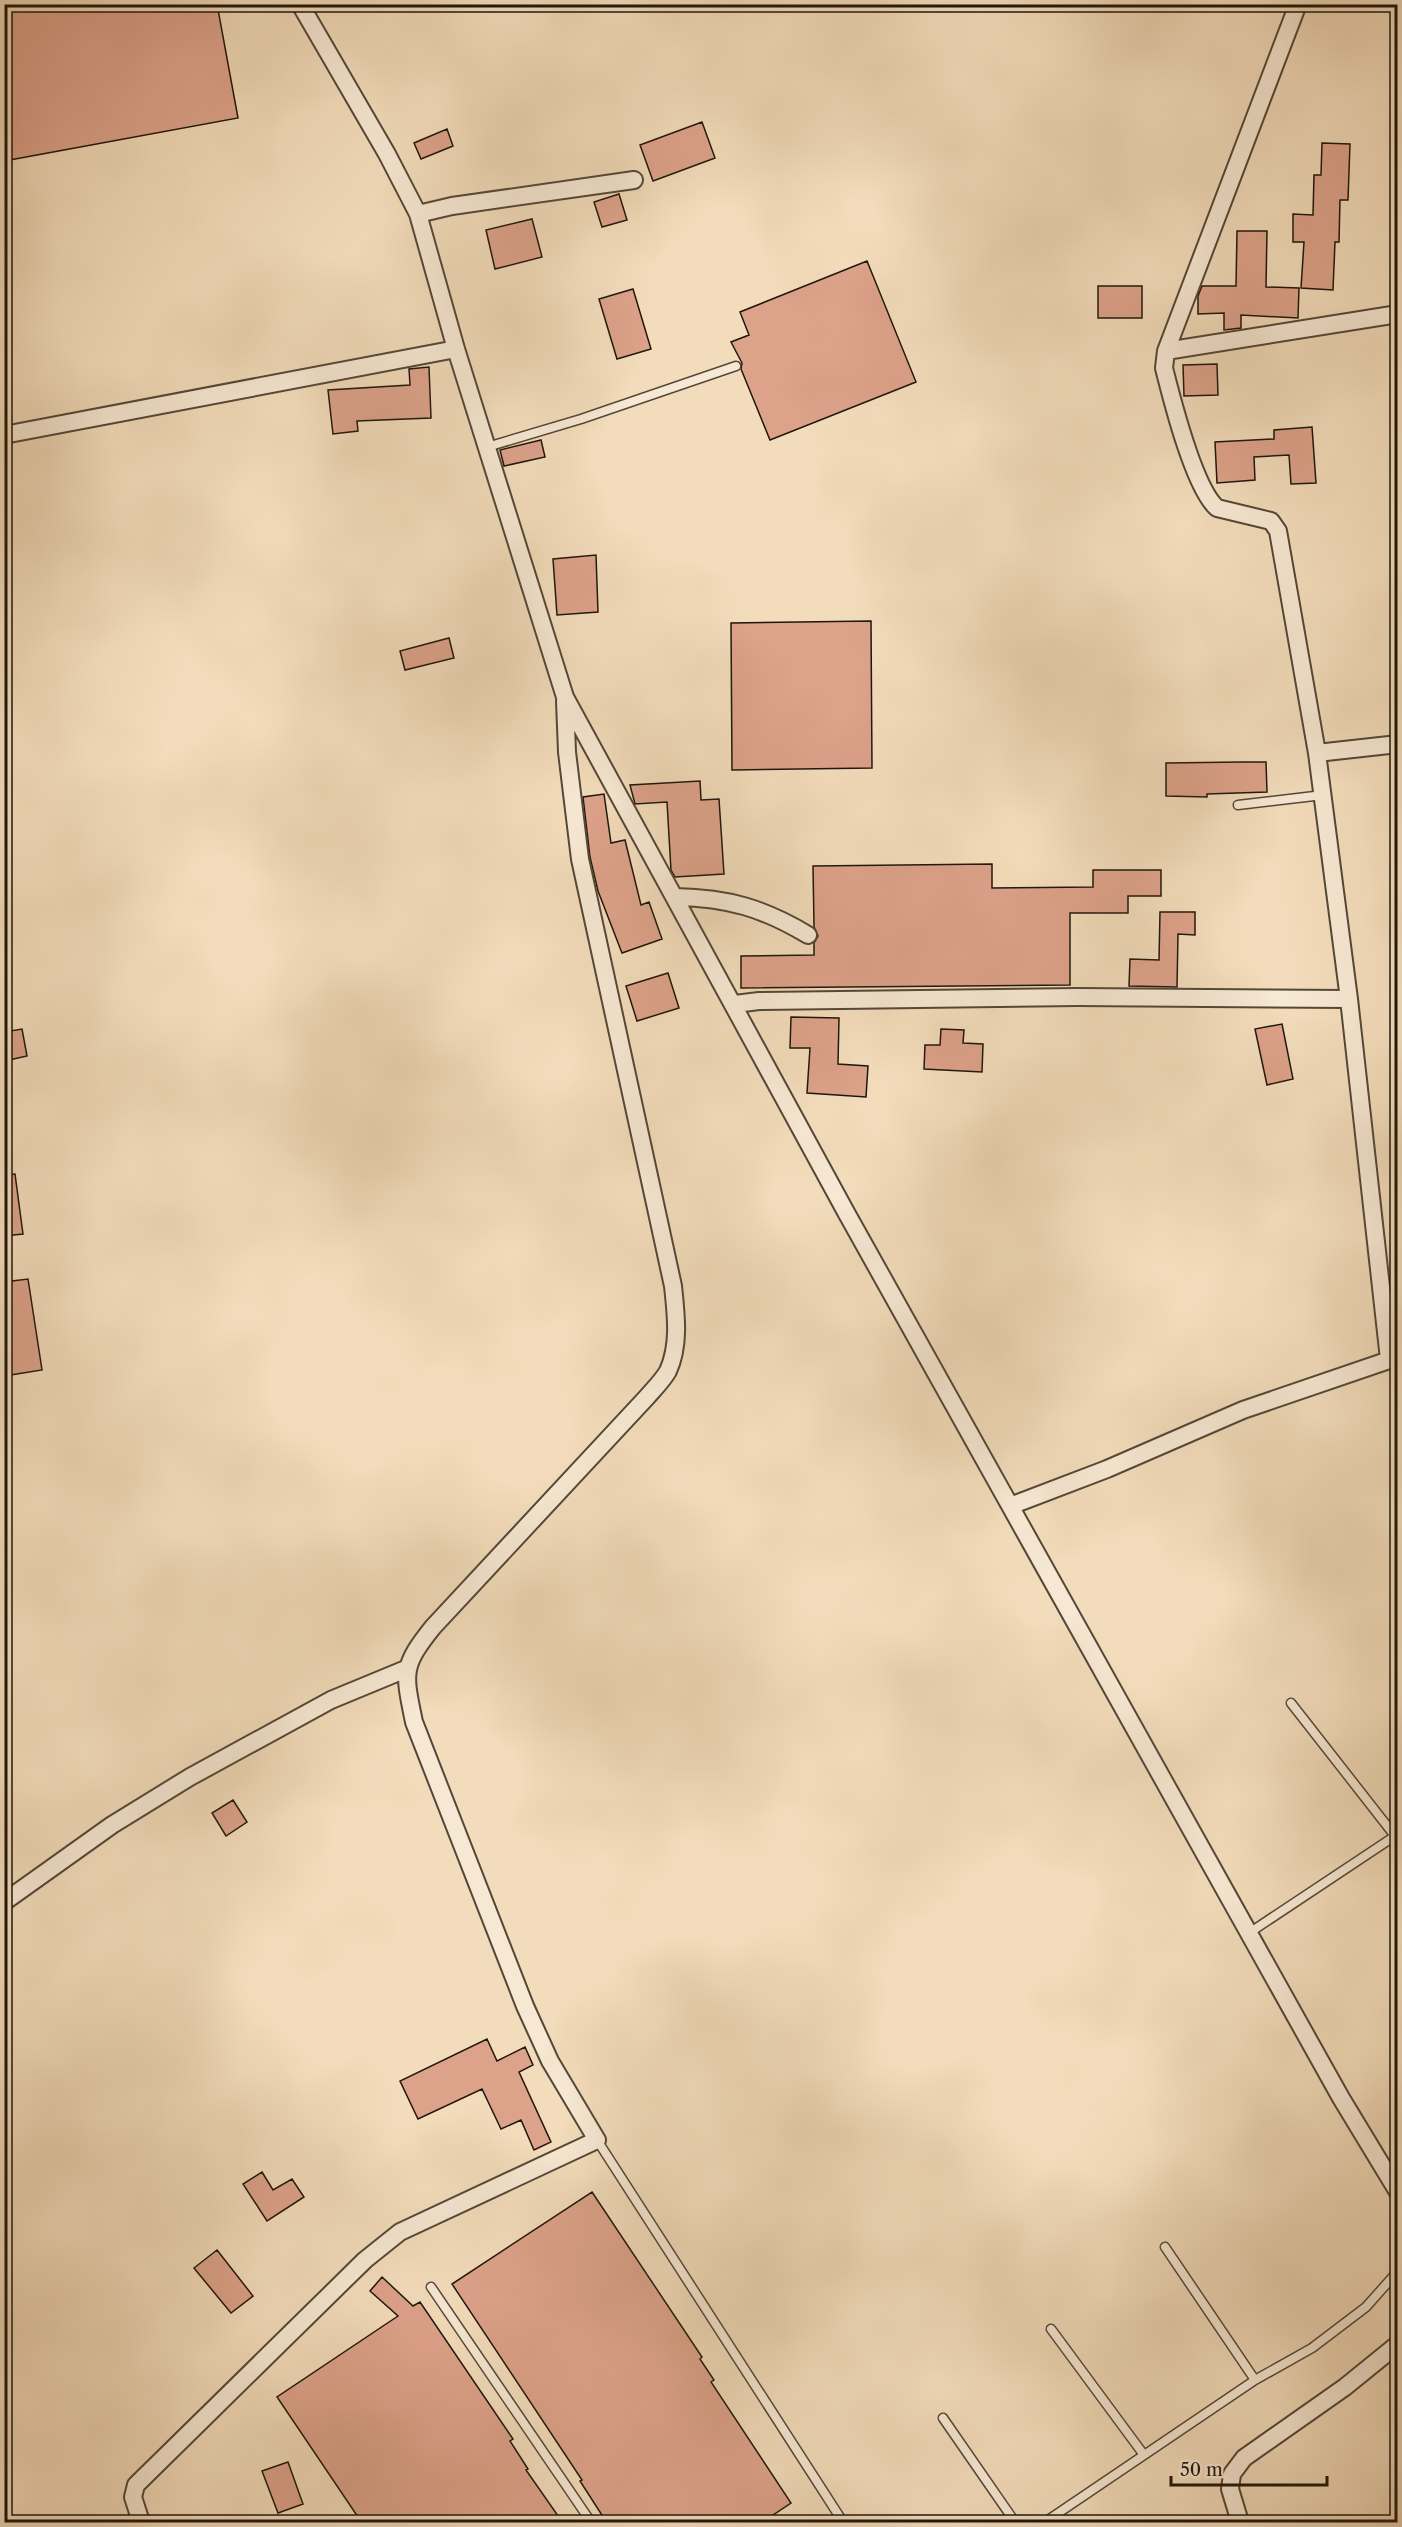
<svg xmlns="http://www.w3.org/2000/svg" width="1402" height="2527" font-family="'Libre Caslon Text',serif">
  <rect width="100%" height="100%" fill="#f3dcbb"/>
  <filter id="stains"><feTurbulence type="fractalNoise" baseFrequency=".00333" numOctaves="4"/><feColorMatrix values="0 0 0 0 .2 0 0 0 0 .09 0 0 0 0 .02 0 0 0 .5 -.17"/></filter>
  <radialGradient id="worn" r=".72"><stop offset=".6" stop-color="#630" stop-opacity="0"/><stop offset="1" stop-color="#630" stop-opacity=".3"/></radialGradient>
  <path fill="#dda28a" stroke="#1e170c" stroke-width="1.5" d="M 52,4 L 217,4 L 238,118 L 4,161 L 4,13 Z
    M 702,122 L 715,158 L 653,181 L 640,145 Z
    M 447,129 L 453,146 L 421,159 L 414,143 Z
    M 1322,143 L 1350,144 L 1348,200 L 1340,200 L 1339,242 L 1335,242 L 1333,290 L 1301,288 L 1304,242 L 1293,242 L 1293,214 L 1313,215 L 1314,175 L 1321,175 Z
    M 619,194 L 627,220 L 602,227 L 594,202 Z
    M 532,219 L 542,257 L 495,269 L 486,230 Z
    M 1237,231 L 1267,231 L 1266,287 L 1299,288 L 1298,318 L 1241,315 L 1241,328 L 1224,330 L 1224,313 L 1198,314 L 1198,296 L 1202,286 L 1236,286 Z
    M 867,261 L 916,382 L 770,440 L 741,369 L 742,363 L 731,342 L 749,335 L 740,312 Z
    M 1098,286 L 1142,286 L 1142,318 L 1098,318 Z
    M 633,289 L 651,349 L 617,359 L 599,299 Z
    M 1217,364 L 1218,395 L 1184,396 L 1183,365 Z
    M 429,367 L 431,418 L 357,421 L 358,431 L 333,434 L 328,390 L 410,385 L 409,369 Z
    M 1312,427 L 1316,483 L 1291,484 L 1289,455 L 1254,457 L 1255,480 L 1217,483 L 1215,442 L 1274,439 L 1274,430 Z
    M 541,440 L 545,457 L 504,466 L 500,450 Z
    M 596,555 L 598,612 L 557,615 L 553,559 Z
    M 871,621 L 872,768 L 732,770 L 731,623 Z
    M 449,638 L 454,658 L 405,670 L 400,651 Z
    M 1241,762 L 1266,762 L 1267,792 L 1207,794 L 1207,797 L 1166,796 L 1166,763 Z
    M 700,781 L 701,800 L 719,799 L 724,874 L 675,877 L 671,870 L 667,802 L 635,804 L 630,785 Z
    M 604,794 L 611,843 L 625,840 L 641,905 L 649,902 L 662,939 L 622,953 L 598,891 L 590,857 L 583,797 Z
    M 992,864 L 992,888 L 1093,887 L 1093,870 L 1161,870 L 1161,896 L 1128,896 L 1128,913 L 1070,913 L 1070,985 L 741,988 L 741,956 L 814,955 L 814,943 L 818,936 L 814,927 L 813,866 Z
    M 1160,912 L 1195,912 L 1195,935 L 1178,934 L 1177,987 L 1129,986 L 1130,959 L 1159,960 Z
    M 668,973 L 679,1008 L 637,1021 L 626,986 Z
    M 791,1017 L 839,1018 L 838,1064 L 868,1066 L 866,1097 L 807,1093 L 810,1048 L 790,1048 Z
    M 1282,1024 L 1293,1079 L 1267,1085 L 1255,1029 Z
    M 22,1029 L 27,1056 L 9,1060 L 4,1032 Z
    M 941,1029 L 964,1030 L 963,1043 L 983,1044 L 982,1072 L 924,1069 L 925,1045 L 940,1045 Z
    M 15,1174 L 23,1234 L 4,1236 L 4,1175 Z
    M 28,1279 L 42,1370 L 4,1376 L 4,1282 Z
    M 233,1800 L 247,1822 L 226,1836 L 212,1813 Z
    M 487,2039 L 497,2061 L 525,2047 L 533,2065 L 519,2072 L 551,2142 L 534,2150 L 521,2120 L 501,2129 L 482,2089 L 418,2119 L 400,2081 Z
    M 262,2172 L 273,2190 L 292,2179 L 304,2197 L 267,2221 L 243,2184 Z
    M 592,2192 L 702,2357 L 700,2359 L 714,2380 L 711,2382 L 791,2503 L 761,2523 L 607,2523 L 580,2481 L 582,2480 L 452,2284 Z
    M 217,2250 L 253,2296 L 231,2313 L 194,2268 Z
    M 382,2277 L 413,2306 L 420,2302 L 513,2439 L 510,2441 L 528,2469 L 526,2470 L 563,2523 L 362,2523 L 277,2397 L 398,2316 L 370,2291 Z
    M 288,2462 L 303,2504 L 278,2513 L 262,2471 Z"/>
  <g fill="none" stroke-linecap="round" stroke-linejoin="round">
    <g stroke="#534838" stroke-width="11">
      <path id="lane" d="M 487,447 L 581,419 L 736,366
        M 1238,805 L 1323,795
        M 1291,1703 L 1395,1836
        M 1249,1933 L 1398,1834
        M 597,2140 L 843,2522
        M 1165,2247 L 1255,2380
        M 431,2287 L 591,2522
        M 1051,2329 L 1144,2455
        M 943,2418 L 1015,2522
        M 1045,2522 L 1255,2380 L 1312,2348 L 1366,2307 L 1398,2271"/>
    </g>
    <g stroke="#534838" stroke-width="20">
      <path id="street" d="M 300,4 L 387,154 L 418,214 L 456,349 L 565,697 L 847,1214 L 1341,2098 L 1398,2192
        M 1298,4 L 1166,351 L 1164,368 C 1172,400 1194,488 1217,508 L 1271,521 L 1278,531 L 1317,753 L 1349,999 L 1389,1359
        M 418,214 L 452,206 L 634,180
        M 1166,351 L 1398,314
        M 4,435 L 456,349
        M 1317,753 L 1398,744
        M 676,897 C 728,898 763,908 808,935
        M 735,1004 L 759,1001 L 1077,997 L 1349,999
        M 1010,1506 L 1107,1469 L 1243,1410 L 1398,1357
        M 4,1902 L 112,1825 L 190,1777 L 331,1700 L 406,1669
        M 141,2522 L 133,2497 L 136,2485 L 365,2260 L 400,2232 L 597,2140 L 550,2061 L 525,2006 L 414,1722 C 404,1673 401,1667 433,1627 L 647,1397 C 654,1389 663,1380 668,1371 C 680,1345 676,1314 673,1286 L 580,859 L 567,752 L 565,701
        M 1240,2522 L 1230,2489 L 1232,2474 L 1244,2458 L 1345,2387 L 1398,2344"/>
    </g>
    <use href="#lane" stroke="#f7e8d3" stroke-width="8"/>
    <use href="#street" stroke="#f7e8d3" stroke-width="16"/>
  </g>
  <rect width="1402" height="2527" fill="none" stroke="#f3dcbb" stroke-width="24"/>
  <rect x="6" y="6" width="1390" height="2515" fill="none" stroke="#1e170c" stroke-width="3"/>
  <rect x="12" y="12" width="1378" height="2503" fill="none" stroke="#1e170c" stroke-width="1.5"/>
  <path d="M1171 2476v9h156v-9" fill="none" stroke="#1e170c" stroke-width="3"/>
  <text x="1180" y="2476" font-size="18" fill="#1e170c" stroke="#f7e8d3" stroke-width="4.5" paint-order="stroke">50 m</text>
  <rect width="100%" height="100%" filter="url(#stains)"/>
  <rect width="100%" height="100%" fill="url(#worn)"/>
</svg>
